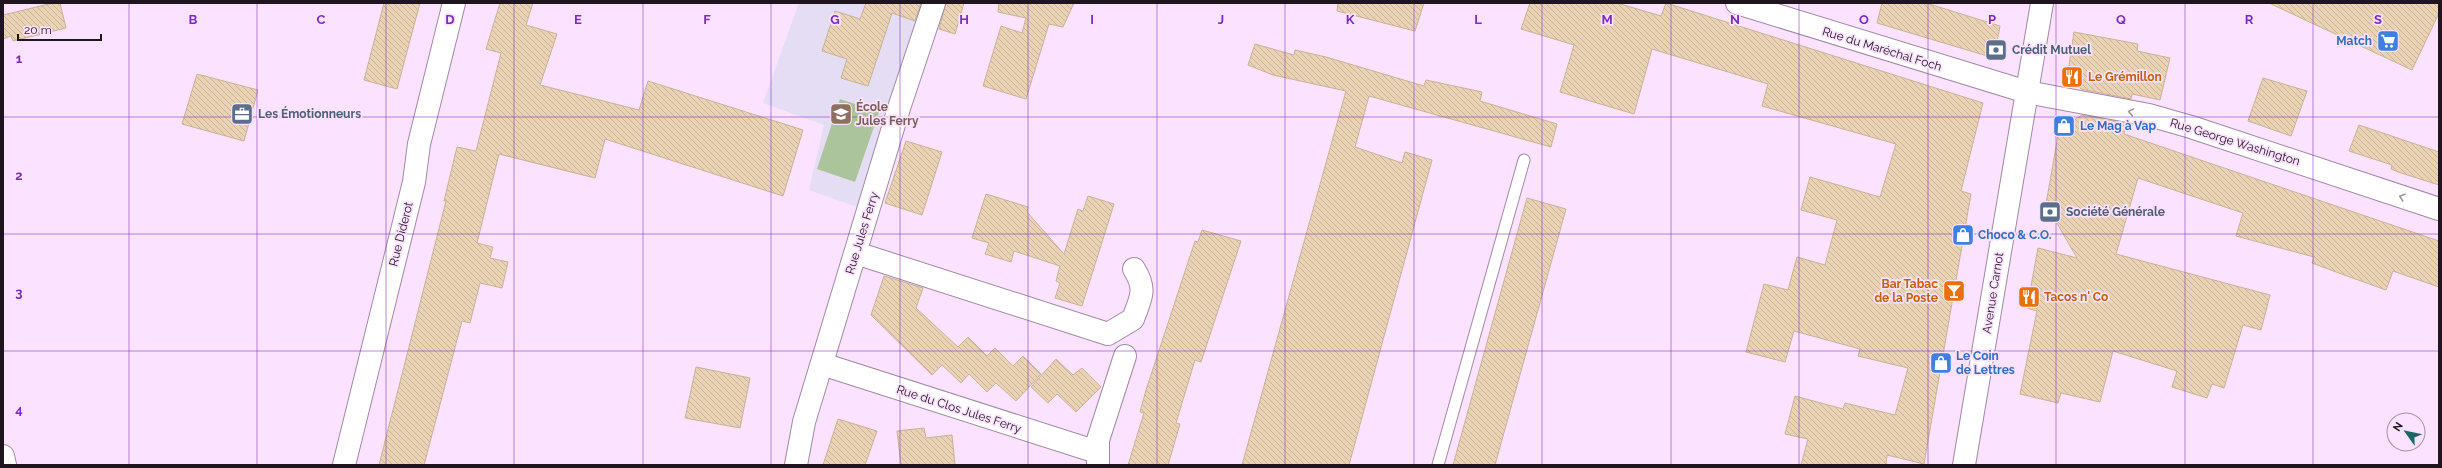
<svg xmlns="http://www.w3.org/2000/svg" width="2442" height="468" font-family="Raleway,sans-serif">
  <defs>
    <pattern id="building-back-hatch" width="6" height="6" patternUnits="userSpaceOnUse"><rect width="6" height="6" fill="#ead2b5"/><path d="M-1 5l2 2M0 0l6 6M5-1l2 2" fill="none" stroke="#c8b39b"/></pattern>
  </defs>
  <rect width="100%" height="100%" fill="#fbe2fe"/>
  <path fill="#e5ddf3" d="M 799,3 L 927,3 L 857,207 L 809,190 L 824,125 L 763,103 Z"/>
  <path fill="#abc49b" d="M 840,99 L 879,112 L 855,182 L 817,169 Z"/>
  <path fill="url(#building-back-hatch)" stroke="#c9b296" d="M 53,3 L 60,3 L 66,28 L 13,41 L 11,36 L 3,39 L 3,15 Z
    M 384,3 L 420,3 L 397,89 L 364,80 Z
    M 500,3 L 533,3 L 526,25 L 557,34 L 540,85 L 639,110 L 648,81 L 803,130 L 783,196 L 605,139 L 595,178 L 499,154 L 477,243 L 493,247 L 490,258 L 508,262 L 502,288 L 480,283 L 470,323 L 462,321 L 424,465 L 379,465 L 446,201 L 444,201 L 457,147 L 476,151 L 501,53 L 486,49 Z
    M 866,3 L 921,3 L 915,21 L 892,13 L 868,86 L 841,78 L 847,59 L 822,51 L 835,11 L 860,19 Z
    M 946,3 L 964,3 L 955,34 L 939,29 Z
    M 999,3 L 1074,3 L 1063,27 L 1049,24 L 1026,99 L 983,86 L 1001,26 L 1022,33 L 1026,18 L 998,12 Z
    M 1338,3 L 1424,3 L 1415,31 L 1337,11 Z
    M 1530,3 L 1617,3 L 1661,16 L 1666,3 L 1983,103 L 1961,191 L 1971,194 L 1924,464 L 1887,455 L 1886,465 L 1801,465 L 1808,439 L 1785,434 L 1795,396 L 1843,409 L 1845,403 L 1895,415 L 1908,368 L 1858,356 L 1860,349 L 1794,331 L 1785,362 L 1746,352 L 1764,284 L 1788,290 L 1797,257 L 1825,265 L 1837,220 L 1801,210 L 1810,177 L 1880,197 L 1896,144 L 1762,106 L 1768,84 L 1652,49 L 1634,114 L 1560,92 L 1574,45 L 1521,29 Z
    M 1882,3 L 1926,3 L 2000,26 L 1994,58 L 1877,23 Z
    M 2269,3 L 2439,3 L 2439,13 L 2412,70 Z
    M 2074,32 L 2138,44 L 2137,51 L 2170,58 L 2160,100 L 2132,94 L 2131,99 L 2081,89 L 2068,72 Z
    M 1255,44 L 1294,55 L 1295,50 L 1326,57 L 1424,86 L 1426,80 L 1482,92 L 1480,101 L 1557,124 L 1551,147 L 1369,96 L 1355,147 L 1402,163 L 1405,152 L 1432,160 L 1349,465 L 1242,465 L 1346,91 L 1273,75 L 1248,65 Z
    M 197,74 L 258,90 L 244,141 L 182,124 Z
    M 2263,78 L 2307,91 L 2291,136 L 2248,121 Z
    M 2082,115 L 2126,123 L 2124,134 L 2439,241 L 2439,287 L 2393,271 L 2386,290 L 2347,276 L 2312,263 L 2314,257 L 2236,236 L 2243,213 L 2138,178 L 2116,254 L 2270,295 L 2261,330 L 2243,325 L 2224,388 L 2212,384 L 2207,398 L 2172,387 L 2177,371 L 2113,351 L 2100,402 L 2061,393 L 2058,403 L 2020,394 L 2037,311 L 2027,308 L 2038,248 L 2077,258 L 2046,204 L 2059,130 Z
    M 2359,125 L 2439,152 L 2439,185 L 2398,172 L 2391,169 L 2392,165 L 2349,151 Z
    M 906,141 L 942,152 L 922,215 L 885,203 Z
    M 986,194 L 1028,207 L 1027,212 L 1064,254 L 1078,209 L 1083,211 L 1088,196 L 1114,204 L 1082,306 L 1055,298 L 1060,283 L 1056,281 L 1060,266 L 1014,251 L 1011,262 L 985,254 L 989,243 L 972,238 Z
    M 1527,198 L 1566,209 L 1495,465 L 1453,465 Z
    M 1202,230 L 1241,241 L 1201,362 L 1195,360 L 1176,423 L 1180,424 L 1168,465 L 1128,465 L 1144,413 L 1140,412 L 1146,390 L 1195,241 L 1198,242 Z
    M 884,276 L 923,288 L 916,308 L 958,347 L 968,337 L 987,356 L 995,348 L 1013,366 L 1023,356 L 1041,374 L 1016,401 L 996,383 L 987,392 L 969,374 L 961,383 L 942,365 L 932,375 L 871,315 Z
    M 1056,359 L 1073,375 L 1082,368 L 1101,387 L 1076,412 L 1057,394 L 1048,403 L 1031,387 Z
    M 696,367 L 750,378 L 740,428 L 685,418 Z
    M 838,419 L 877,431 L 865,465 L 823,465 Z
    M 924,428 L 926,438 L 952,435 L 955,465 L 901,465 L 897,431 Z"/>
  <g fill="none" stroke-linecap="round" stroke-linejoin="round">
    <g stroke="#a089a3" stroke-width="13">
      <path id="lane" d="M 1438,465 L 1524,160"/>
    </g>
    <g stroke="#a089a3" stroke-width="24">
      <path id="street" d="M 1737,3 L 2027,92 L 2149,115 L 2191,127 L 2439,209
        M 856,253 L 1108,334 L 1133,319 C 1141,297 1147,290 1134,269
        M 822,364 L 1097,452
        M 344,465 L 414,182 L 419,144 L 454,3
        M 796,465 L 804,422 L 899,108 L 934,3
        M 1098,465 L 1098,440 L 1125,356"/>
    </g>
    <g stroke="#a089a3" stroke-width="24">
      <path id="secondary" d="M 3,456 L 5,465
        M 1964,465 L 2042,3"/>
    </g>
    <use href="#lane" stroke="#fff" stroke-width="11"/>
    <use href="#street" stroke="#fff" stroke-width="22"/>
    <use href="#secondary" stroke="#fff" stroke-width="22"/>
  </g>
  <defs><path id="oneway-chevron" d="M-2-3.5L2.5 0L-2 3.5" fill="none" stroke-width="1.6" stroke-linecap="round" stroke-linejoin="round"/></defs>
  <g stroke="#9a969a">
    <use href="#oneway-chevron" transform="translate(2131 112) rotate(-170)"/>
    <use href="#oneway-chevron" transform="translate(2402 197) rotate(-161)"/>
  </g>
  <path fill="none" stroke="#7b2cbf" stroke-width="1" stroke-opacity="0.55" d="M 129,3 L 129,465M 257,3 L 257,465M 386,3 L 386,465M 514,3 L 514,465M 643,3 L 643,465M 771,3 L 771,465M 900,3 L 900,465M 1028,3 L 1028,465M 1157,3 L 1157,465M 1285,3 L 1285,465M 1414,3 L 1414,465M 1542,3 L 1542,465M 1671,3 L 1671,465M 1799,3 L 1799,465M 1928,3 L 1928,465M 2056,3 L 2056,465M 2185,3 L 2185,465M 2313,3 L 2313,465M 3,117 L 2439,117M 3,234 L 2439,234M 3,351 L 2439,351"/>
  <defs>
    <g id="supermarket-square" transform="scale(1.15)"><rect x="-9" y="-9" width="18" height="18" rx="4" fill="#3f7fe0" stroke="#fbe2fe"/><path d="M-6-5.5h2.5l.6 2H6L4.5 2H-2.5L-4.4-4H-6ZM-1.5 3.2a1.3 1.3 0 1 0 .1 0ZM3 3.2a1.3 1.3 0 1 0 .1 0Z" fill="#fff"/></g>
    <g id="bank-square" transform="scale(1.15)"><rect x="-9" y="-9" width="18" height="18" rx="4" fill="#5c6f8a" stroke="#fbe2fe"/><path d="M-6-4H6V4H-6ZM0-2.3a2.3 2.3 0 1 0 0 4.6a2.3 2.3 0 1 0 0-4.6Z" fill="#fff"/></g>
    <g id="restaurant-square" transform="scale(1.15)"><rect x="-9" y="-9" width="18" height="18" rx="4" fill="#e8710a" stroke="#fbe2fe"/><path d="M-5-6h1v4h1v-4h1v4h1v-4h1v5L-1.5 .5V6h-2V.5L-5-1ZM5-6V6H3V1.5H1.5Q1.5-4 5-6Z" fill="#fff"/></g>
    <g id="office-square" transform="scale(1.15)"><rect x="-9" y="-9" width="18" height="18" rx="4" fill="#5c6f8a" stroke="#fbe2fe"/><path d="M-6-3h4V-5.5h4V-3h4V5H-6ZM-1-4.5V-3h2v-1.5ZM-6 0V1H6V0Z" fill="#fff"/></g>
    <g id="school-square" transform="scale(1.15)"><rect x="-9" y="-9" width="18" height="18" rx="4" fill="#8d6e63" stroke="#fbe2fe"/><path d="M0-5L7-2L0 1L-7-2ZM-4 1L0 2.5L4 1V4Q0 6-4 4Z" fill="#fff"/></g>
    <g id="shop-square" transform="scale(1.15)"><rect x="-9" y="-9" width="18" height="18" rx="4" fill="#3f7fe0" stroke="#fbe2fe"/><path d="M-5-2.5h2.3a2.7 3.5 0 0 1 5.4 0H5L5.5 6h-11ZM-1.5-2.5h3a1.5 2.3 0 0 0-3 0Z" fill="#fff"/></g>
    <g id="bar-square" transform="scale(1.15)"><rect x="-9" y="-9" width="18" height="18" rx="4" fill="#e8710a" stroke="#fbe2fe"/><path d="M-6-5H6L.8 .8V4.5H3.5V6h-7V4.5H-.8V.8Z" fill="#fff"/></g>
  </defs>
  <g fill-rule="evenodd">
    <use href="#supermarket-square" x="2388" y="41"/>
    <use href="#bank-square" x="1996" y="50"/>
    <use href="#restaurant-square" x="2072" y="77"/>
    <use href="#office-square" x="242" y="114"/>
    <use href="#school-square" x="841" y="114"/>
    <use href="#shop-square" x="2064" y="126"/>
    <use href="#bank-square" x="2050" y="212"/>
    <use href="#shop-square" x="1963" y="235"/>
    <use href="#bar-square" x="1954" y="291"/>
    <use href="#restaurant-square" x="2029" y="297"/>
    <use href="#shop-square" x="1941" y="363"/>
  </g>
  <g text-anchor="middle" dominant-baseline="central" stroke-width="3.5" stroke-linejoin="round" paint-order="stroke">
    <g font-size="12" font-weight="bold" fill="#366cbe" stroke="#fbe2fe" text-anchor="start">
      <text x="2372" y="41" text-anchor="end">Match</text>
      <text x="2080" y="126">Le Mag à Vap</text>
      <text x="1978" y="235">Choco &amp; C.O.</text>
      <text x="1956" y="356">Le Coin<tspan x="1956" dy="14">de Lettres</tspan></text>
    </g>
    <g font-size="12" fill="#1e151f" stroke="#fbe2fe">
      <text transform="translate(1882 49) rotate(17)">Rue du Maréchal Foch</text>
      <text transform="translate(2235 142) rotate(17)">Rue George Washington</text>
      <text transform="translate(862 233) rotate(-73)">Rue Jules Ferry</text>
      <text transform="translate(401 234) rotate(-76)">Rue Diderot</text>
      <text transform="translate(1993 293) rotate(-81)">Avenue Carnot</text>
      <text transform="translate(959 409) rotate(18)">Rue du Clos Jules Ferry</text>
    </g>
    <g font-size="12" font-weight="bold" fill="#4e5e75" stroke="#fbe2fe" text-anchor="start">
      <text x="2012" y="50">Crédit Mutuel</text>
      <text x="258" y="114">Les Émotionneurs</text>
      <text x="2066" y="212">Société Générale</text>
    </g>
    <g font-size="12" font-weight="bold" fill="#c56008" stroke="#fbe2fe" text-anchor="start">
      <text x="2088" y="77">Le Grémillon</text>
      <text x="1938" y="284" text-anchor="end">Bar Tabac<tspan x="1938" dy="14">de la Poste</tspan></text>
      <text x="2044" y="297">Tacos n' Co</text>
    </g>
    <g font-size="12" font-weight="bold" fill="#785e54" stroke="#fbe2fe" text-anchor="start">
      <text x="856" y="107">École<tspan x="856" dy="14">Jules Ferry</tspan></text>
    </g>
  </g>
  <g font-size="13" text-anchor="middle" font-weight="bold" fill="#7b2cbf" stroke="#fbe2fe" stroke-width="3.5" stroke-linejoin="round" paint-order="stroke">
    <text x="193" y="24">B</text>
    <text x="321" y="24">C</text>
    <text x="450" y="24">D</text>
    <text x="578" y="24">E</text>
    <text x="707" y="24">F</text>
    <text x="835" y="24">G</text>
    <text x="964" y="24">H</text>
    <text x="1092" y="24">I</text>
    <text x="1221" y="24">J</text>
    <text x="1350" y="24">K</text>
    <text x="1478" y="24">L</text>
    <text x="1607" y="24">M</text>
    <text x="1735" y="24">N</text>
    <text x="1864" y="24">O</text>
    <text x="1992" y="24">P</text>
    <text x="2121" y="24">Q</text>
    <text x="2249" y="24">R</text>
    <text x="2378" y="24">S</text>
    <text x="19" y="63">1</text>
    <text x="19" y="180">2</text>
    <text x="19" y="297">3</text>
    <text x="19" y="414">4</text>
  </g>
  <rect width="2442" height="468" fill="none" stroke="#1e151f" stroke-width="8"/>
  <g transform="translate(2406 432) rotate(303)"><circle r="19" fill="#fbe2fe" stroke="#a390a5"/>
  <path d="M0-3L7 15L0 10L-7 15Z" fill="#1a6763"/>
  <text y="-6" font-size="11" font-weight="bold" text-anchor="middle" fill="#1e151f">N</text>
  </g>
  <path d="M18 34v6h83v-6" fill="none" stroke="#1e151f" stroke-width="2"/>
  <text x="24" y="34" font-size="12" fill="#1e151f" stroke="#fbe2fe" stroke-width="3" paint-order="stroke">20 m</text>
</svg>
